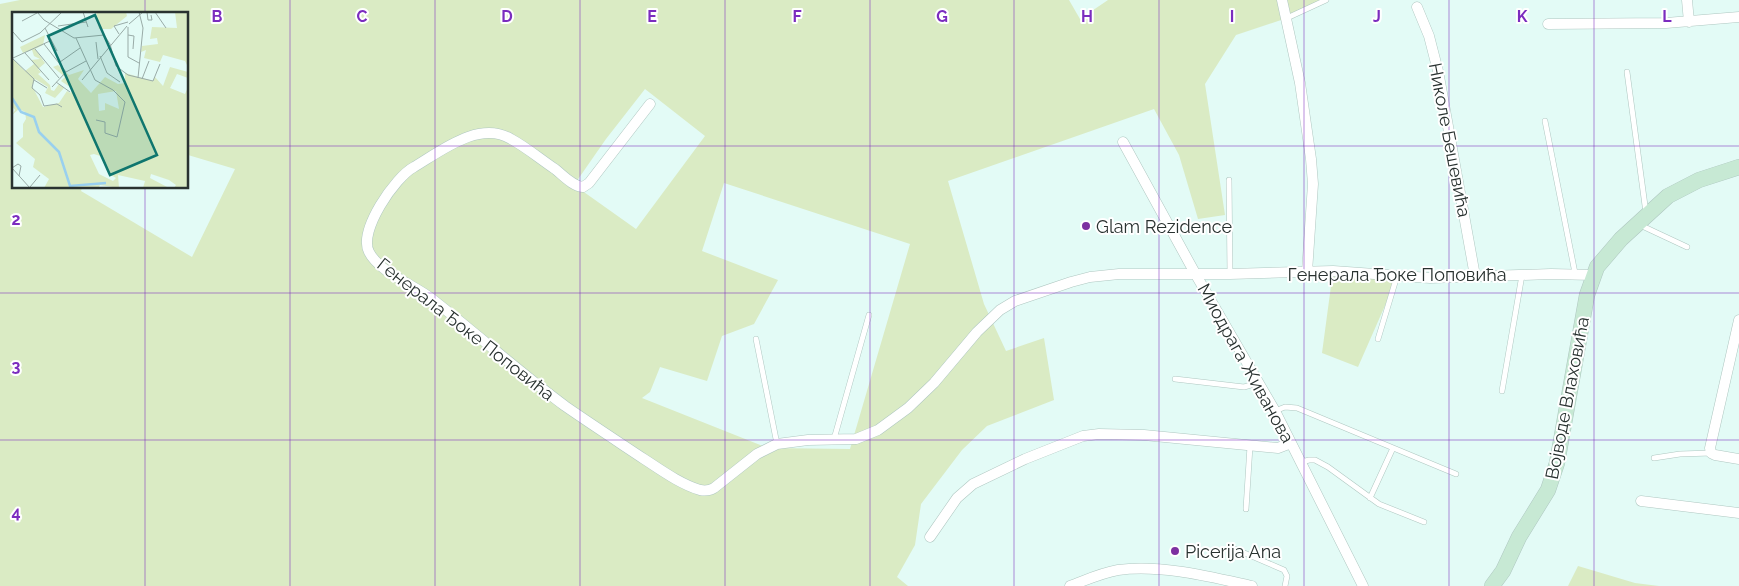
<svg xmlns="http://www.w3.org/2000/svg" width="1739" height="586" font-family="Raleway,sans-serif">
  <rect width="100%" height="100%" fill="#e3fbf6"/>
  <path fill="#daebc4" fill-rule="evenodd" d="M 20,0 L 1069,0 L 1080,19 L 1108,0 L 1326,0 L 1287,18 L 1236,35 L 1205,84 L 1225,215 L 1198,219 L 1179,155 L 1154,109 L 948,181 L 984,304 L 1006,351 L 1044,338 L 1054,400 L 987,426 L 962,450 L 921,504 L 915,545 L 897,577 L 908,586 L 0,586 L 0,4 ZM 14,14 L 188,14 L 188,155 L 235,169 L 192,257 L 81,191 L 82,188 L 14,188 ZM 645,89 L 705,136 L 636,229 L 574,185 L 606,139 ZM 724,183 L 910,244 L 850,449 L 768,448 L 642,398 L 650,392 L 660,367 L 707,381 L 722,336 L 754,324 L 778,280 L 702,251 Z
    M 1333,271 L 1398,276 L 1358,367 L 1322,353 Z
    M 1578,566 L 1635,583 L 1659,586 L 1568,586 Z"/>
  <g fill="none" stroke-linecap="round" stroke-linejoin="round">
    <g stroke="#afc7c1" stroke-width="6">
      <path id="lane" d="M 1287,18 L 1326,0
        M 1627,72 L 1646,213
        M 1545,121 L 1575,273
        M 1229,180 L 1230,274
        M 1640,225 L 1687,247
        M 756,339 L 777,444
        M 1378,339 L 1397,276
        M 1175,379 L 1244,387 L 1258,383
        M 1502,391 L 1522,275
        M 1275,411 L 1285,407 L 1297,408 L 1456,474
        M 834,439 L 869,315
        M 1654,458 L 1680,454 L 1711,453
        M 1302,462 L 1309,460 L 1315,460 L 1328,467 L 1379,504 L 1424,522
        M 1370,498 L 1393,448
        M 1246,509 L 1250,446
        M 1235,549 L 1284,570 L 1287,576 L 1285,586"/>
    </g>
    <g stroke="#afc7c1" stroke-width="11">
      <path id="street" d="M 1282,0 L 1300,83 L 1311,159 L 1313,184 L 1307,272
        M 1687,0 L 1689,22
        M 1417,7 L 1429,36 L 1438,71 L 1475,276
        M 1548,24 L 1666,23 L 1739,17
        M 650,104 L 589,183 L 583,187 C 572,186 563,175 555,169 C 540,159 526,147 511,139 C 479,120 441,151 414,167 C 395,177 358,231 369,252 C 379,272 414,285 432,299 C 477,334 519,372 565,406 C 591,424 617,441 644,459 C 661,470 680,484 700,490 C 705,491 709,491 714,488 L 757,454 L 777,444 L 808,440 L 856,439 L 878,430 L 908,408 L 934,383 L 977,332 L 1000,310 L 1015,301 L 1071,282 L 1090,277 L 1119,274 L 1230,274 L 1333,271 L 1430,278 L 1551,274 L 1593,275
        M 1123,142 L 1196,275 L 1275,411 L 1363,586
        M 1739,320 L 1710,448 L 1711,453 L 1715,455 L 1739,459
        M 1641,501 L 1739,513
        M 930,537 L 957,498 L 973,484 L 1025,459 L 1083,436 L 1099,434 L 1144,435 L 1278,448 L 1291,443
        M 1070,586 C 1086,580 1101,573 1118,570 C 1160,564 1211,577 1252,586"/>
    </g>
    <g stroke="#afc7c1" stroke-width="16">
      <path id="secondary" d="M 1492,586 L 1503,571 L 1519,537 L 1548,490 L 1557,463 L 1587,295 L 1597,267 L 1621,239 L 1668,196 L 1699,180 L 1739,167"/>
    </g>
    <use href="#lane" stroke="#fff" stroke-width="5"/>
    <use href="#street" stroke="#fff" stroke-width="10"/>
    <use href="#secondary" stroke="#c7e9d4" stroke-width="15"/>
  </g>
  <path fill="none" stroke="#7b2cbf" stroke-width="1" stroke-opacity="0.55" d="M 145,0 L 145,14M 290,0 L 290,586M 435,0 L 435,586M 580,0 L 580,586M 725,0 L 725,586M 870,0 L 870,586M 1014,0 L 1014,586M 1159,0 L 1159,586M 1304,0 L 1304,586M 1449,0 L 1449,586M 1594,0 L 1594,586M 0,146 L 14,146M 188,146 L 1739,146M 145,188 L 145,586M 0,293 L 1739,293M 0,440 L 1739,440"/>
  <g fill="#7d30a1" stroke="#fff" stroke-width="2">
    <circle cx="1086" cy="226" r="5"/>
    <circle cx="1175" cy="551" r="5"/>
  </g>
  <g text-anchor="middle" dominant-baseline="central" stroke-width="4" stroke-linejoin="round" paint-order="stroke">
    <g font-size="18" fill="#293230" stroke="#fff">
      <text transform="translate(1450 140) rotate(79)">Николе Бешевића</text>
      <text x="1397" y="274">Генерала Ђоке Поповића</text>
      <text transform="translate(466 329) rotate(38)">Генерала Ђоке Поповића</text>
      <text transform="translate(1246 363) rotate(61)">Миодрага Живанова</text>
      <text transform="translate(1567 398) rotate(-79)">Војводе Влаховића</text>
    </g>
    <g font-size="18" fill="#293230" stroke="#fff" text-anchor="start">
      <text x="1096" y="226">Glam Rezidence</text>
      <text x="1185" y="551">Picerija Ana</text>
    </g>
  </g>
  <g transform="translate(12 12)">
    <rect width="176" height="176" fill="#e3fbf6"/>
    <path d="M 84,0 L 114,0 L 115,4 L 99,17 L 87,17 ZM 163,0 L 176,0 L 176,55 L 173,49 L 151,43 L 148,50 L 132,46 L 134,38 L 129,40 L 130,34 L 146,32 L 145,26 L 138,27 L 140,15 L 165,16 ZM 33,23 L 31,33 L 23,37 L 33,51 L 26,57 L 29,60 L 26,62 L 38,73 L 39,78 L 42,79 L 47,72 L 52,76 L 43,86 L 33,81 L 36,75 L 23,67 L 20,74 L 31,95 L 47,91 L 55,79 L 58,81 L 61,77 L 49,69 L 53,65 L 41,55 L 46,53 L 57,63 L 72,58 L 66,67 L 79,81 L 93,65 L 106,72 L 113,71 L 113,61 L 141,69 L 143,65 L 151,74 L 158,55 L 176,60 L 176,66 L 165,62 L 158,76 L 173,82 L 176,75 L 175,176 L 162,176 L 164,173 L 157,168 L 139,162 L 138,166 L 157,176 L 131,176 L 133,169 L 106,163 L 107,176 L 88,173 L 87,175 L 32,176 L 37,167 L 21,155 L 23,147 L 4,131 L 11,125 L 11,112 L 14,107 L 13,100 L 7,97 L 0,103 L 3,98 L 0,94 L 0,46 L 13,59 L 22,52 L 19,48 L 28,47 L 22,44 L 20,38 L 11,41 L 8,35 ZM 104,79 L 107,97 L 93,91 L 93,98 L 87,99 L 86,82 ZM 82,142 L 88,144 L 99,163 L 104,166 L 101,169 L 87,162 L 78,143 Z" fill="#daebc4" fill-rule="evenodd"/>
    <path fill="none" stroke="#99d0ef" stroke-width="2.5" d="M 0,86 L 9,100 L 22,105 L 27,120 L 47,140 L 58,174 L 94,171"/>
    <path fill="none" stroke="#99aba7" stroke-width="1" d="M 25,0 L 32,8 L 62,26 L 92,23 L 98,32 L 104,54 L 116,63 L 141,69 L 148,52M 71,0 L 76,15M 135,0 L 136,8 L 140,8 L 139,3M 143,0 L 154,16M 10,9 L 25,1M 117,12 L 131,0M 46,14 L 74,10M 116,15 L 116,45 L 127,51M 33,16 L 45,39M 1,20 L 10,30 L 28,21 L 50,0M 107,22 L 102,14 L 116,10M 116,23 L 122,24 L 121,37M 64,26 L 83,68 L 101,78 L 113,90 L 105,125 L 93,121 L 93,110 L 84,108M 84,30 L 86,47M 32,32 L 54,60M 23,37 L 47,66M 13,41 L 37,68M 88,44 L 95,61 L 108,70M 0,46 L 22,67 L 20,76 L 28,83 L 32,94 L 45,92 L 50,95M 1,46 L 40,28M 48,50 L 68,36M 126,66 L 131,16 L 127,0M 130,67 L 137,49M 22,68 L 35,76M 70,68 L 115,14M 44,70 L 58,80M 40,75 L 54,60 L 74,49M 0,156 L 18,176M 0,156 L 6,152 L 9,154 L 7,164M 18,175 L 28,163"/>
    <path fill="#0f766e" fill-opacity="0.15" stroke="#0f766e" stroke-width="2.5" d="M 83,3 L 145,143 L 98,163 L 36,24 Z"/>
    <rect width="176" height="176" fill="none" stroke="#293230" stroke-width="2.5"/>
  </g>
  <g font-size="16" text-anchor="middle" font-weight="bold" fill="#7b2cbf" stroke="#fff" stroke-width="4" stroke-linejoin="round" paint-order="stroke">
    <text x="217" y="22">B</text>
    <text x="362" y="22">C</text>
    <text x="507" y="22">D</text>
    <text x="652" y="22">E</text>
    <text x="797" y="22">F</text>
    <text x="942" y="22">G</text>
    <text x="1087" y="22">H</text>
    <text x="1232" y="22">I</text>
    <text x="1377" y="22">J</text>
    <text x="1522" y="22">K</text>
    <text x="1667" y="22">L</text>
    <text x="16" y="225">2</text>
    <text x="16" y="372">3</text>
    <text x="16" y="518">4</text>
  </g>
</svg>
